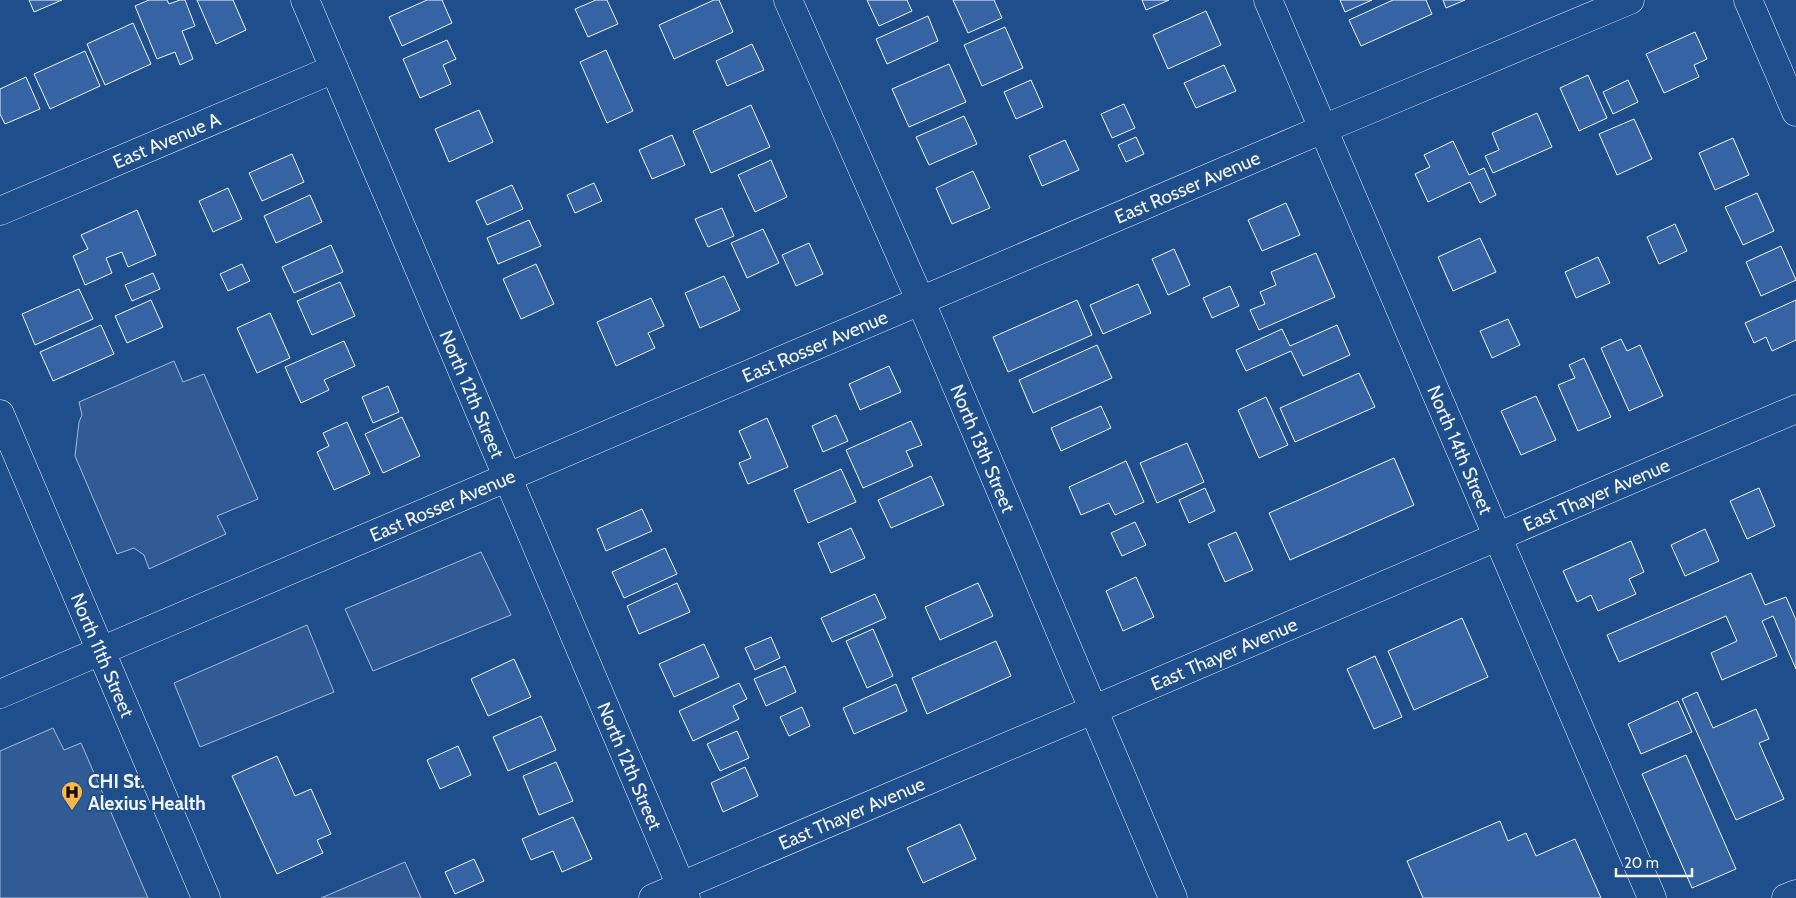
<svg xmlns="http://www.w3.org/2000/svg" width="1796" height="898" font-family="Cabin,sans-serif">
  <rect width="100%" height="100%" fill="#1f4e8c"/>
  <path fill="#305b95" stroke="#a8bbd7" d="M 174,361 L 183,382 L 204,374 L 258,499 L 217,516 L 226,534 L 149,569 L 144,555 L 134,548 L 117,554 L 75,456 L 79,422 L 82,415 L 79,402 Z
    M 481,552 L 511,615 L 373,671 L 345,609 Z
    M 307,625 L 334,692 L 200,747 L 174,683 Z
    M 53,728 L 64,750 L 81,743 L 148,898 L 0,898 L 0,751 Z
    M 405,862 L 421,898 L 321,898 Z"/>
  <path fill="#3563a3" stroke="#f2f6ff" d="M 29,0 L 62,0 L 34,12 Z
    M 149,0 L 167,0 L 169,4 L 180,0 L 185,0 L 195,26 L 182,31 L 193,59 L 180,65 L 175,52 L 157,59 L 135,6 Z
    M 197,0 L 233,0 L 246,30 L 216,44 Z
    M 427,0 L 442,0 L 452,23 L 402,46 L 389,17 Z
    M 596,0 L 607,0 L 618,24 L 588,37 L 575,9 Z
    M 714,0 L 719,0 L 733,32 L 674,59 L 659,25 Z
    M 867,0 L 907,0 L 912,11 L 879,26 Z
    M 953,0 L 994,0 L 1002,18 L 968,33 Z
    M 1142,0 L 1169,0 L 1146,10 Z
    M 1340,0 L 1372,0 L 1345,12 Z
    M 1393,0 L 1426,0 L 1432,14 L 1361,46 L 1349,20 Z
    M 1443,0 L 1465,0 L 1446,8 Z
    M 1206,11 L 1221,45 L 1168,69 L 1153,35 Z
    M 928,16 L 938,41 L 887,64 L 876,39 Z
    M 133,23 L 151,64 L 105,85 L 87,44 Z
    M 1005,27 L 1023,68 L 982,86 L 964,45 Z
    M 1695,32 L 1707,59 L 1694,65 L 1699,77 L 1664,93 L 1646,54 Z
    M 447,40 L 456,59 L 443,65 L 451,84 L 420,98 L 403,59 Z
    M 752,44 L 764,70 L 727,86 L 716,61 Z
    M 606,50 L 633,111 L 607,123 L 580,62 Z
    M 85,51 L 100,86 L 50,109 L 34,74 Z
    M 949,64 L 966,102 L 909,127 L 892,89 Z
    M 1224,65 L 1236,91 L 1196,108 L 1184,83 Z
    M 1588,75 L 1607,118 L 1579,131 L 1560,88 Z
    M 26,77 L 40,109 L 5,124 L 0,114 L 0,89 Z
    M 1031,80 L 1043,107 L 1016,119 L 1004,92 Z
    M 1628,80 L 1638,102 L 1613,114 L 1603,92 Z
    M 1124,104 L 1135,128 L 1112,138 L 1101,114 Z
    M 751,105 L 770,147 L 711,173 L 693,131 Z
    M 479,110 L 493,142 L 449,162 L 435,129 Z
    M 1537,113 L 1552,147 L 1493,173 L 1485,156 L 1499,150 L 1492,133 Z
    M 964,116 L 977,144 L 929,165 L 916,137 Z
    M 1634,119 L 1652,159 L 1617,175 L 1599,134 Z
    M 672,135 L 685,165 L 652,179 L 639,150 Z
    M 1136,137 L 1144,154 L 1126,162 L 1118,145 Z
    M 1733,138 L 1749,175 L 1715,190 L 1699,153 Z
    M 1065,140 L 1079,170 L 1042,186 L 1029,156 Z
    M 1453,141 L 1469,175 L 1484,168 L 1496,195 L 1480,203 L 1470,182 L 1428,202 L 1415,174 L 1430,167 L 1424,155 Z
    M 292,154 L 304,182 L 262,201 L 249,173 Z
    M 771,160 L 787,197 L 755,212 L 738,175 Z
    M 973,171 L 990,208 L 952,224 L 936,188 Z
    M 594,183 L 602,201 L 575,213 L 567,195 Z
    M 512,185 L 523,209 L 487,225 L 476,201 Z
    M 228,188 L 242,219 L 213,232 L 199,201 Z
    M 1757,193 L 1774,231 L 1743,245 L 1725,207 Z
    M 310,195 L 322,222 L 276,243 L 264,216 Z
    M 1286,203 L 1300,235 L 1262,251 L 1248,220 Z
    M 722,208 L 734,236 L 708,247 L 695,219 Z
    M 137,210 L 156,255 L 128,267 L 122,252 L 106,258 L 112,273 L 85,285 L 73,256 L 88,249 L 81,235 Z
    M 529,220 L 541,246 L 498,264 L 487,238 Z
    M 1675,224 L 1687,251 L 1659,264 L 1647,237 Z
    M 763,229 L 779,263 L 747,278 L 731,243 Z
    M 1480,238 L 1496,272 L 1453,291 L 1438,257 Z
    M 809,243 L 823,274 L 796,286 L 782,255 Z
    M 331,245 L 343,272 L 294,293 L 282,267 Z
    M 1781,246 L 1796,280 L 1761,296 L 1746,262 Z
    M 1174,249 L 1190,285 L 1168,295 L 1152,259 Z
    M 1316,253 L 1335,297 L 1259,330 L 1250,310 L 1265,304 L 1260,292 L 1276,285 L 1271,272 Z
    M 1598,257 L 1610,283 L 1576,298 L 1565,272 Z
    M 242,264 L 250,281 L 228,291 L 220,274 Z
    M 536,264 L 554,304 L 521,319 L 503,279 Z
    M 153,273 L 160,289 L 132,301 L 125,285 Z
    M 724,276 L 740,310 L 700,328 L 685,293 Z
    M 340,282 L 355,316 L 312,335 L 297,301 Z
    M 1138,284 L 1151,313 L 1103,334 L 1090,305 Z
    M 1230,286 L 1239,306 L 1212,318 L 1203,298 Z
    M 79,289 L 93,319 L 35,345 L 22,314 Z
    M 651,298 L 664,326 L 648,333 L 655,348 L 616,366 L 597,322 Z
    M 151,300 L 163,327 L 127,343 L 115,316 Z
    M 1077,300 L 1092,335 L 1008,372 L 993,337 Z
    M 1796,300 L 1796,340 L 1772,351 L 1766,337 L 1754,343 L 1745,323 Z
    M 270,313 L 290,358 L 257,373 L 237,328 Z
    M 1508,319 L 1520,345 L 1492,358 L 1480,331 Z
    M 101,325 L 114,354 L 53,381 L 40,352 Z
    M 1337,325 L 1350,355 L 1303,376 L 1291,351 L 1246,371 L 1236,350 L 1282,329 L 1290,346 Z
    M 1621,339 L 1627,351 L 1640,345 L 1663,396 L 1629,411 L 1601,348 Z
    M 344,341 L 355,366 L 324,380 L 329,390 L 301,403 L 285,367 Z
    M 1097,345 L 1112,378 L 1033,413 L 1019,380 Z
    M 1584,358 L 1611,417 L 1578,431 L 1558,385 L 1575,378 L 1569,365 Z
    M 889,366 L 901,392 L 860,410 L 849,384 Z
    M 1359,373 L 1375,407 L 1295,442 L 1280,408 Z
    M 388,386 L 399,412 L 373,423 L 362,397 Z
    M 1536,396 L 1556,440 L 1521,455 L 1501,411 Z
    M 1266,397 L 1288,445 L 1259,458 L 1238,410 Z
    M 1101,406 L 1111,428 L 1061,451 L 1051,428 Z
    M 836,415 L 848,441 L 823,452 L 812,426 Z
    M 402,417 L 420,456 L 383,473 L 365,434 Z
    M 767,418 L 788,467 L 748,484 L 739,463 L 751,458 L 739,431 Z
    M 911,421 L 922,445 L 906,451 L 913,466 L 863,488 L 846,450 Z
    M 347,422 L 370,474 L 334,490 L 317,452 L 329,446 L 323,433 Z
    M 1187,443 L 1204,482 L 1157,503 L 1140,463 Z
    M 1394,458 L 1414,505 L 1290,560 L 1269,513 Z
    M 1126,461 L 1144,502 L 1115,515 L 1109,503 L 1081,515 L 1069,487 Z
    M 841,469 L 856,502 L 808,523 L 794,490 Z
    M 931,476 L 944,505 L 891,528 L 878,500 Z
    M 1205,488 L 1215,511 L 1189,523 L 1179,500 Z
    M 1759,488 L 1775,526 L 1747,539 L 1730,501 Z
    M 642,509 L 652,531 L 606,551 L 597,529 Z
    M 1135,522 L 1146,545 L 1122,556 L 1111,533 Z
    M 851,528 L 865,558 L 831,573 L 818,543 Z
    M 1705,529 L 1719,561 L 1685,576 L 1671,545 Z
    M 1236,532 L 1253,570 L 1225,582 L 1208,544 Z
    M 1631,541 L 1644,572 L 1629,579 L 1636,594 L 1598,611 L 1591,595 L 1577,602 L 1563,571 Z
    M 665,548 L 677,574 L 624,598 L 612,572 Z
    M 1751,573 L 1765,605 L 1786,597 L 1796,620 L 1796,669 L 1773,616 L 1762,621 L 1777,656 L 1722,680 L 1711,653 L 1737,641 L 1726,616 L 1619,662 L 1607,635 Z
    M 1136,577 L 1154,617 L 1123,631 L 1106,591 Z
    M 677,583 L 690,612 L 639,634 L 627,606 Z
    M 978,583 L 993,616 L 940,640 L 925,607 Z
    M 875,594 L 886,618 L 832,642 L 821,618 Z
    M 1462,618 L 1488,677 L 1414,710 L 1388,651 Z
    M 873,629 L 893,676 L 867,688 L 846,641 Z
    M 771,637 L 780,658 L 755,670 L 745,648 Z
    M 996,641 L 1011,676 L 927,714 L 912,678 Z
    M 704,644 L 719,677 L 674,697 L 659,664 Z
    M 1375,656 L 1402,717 L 1374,729 L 1347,669 Z
    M 514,659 L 531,697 L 488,716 L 471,679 Z
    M 785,666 L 796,692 L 766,706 L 754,679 Z
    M 739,683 L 747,699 L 733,706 L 739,719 L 693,741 L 679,711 Z
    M 896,684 L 907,711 L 854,734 L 843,708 Z
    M 1697,692 L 1713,728 L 1756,709 L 1769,739 L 1759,743 L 1784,799 L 1736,820 L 1682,699 Z
    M 1678,701 L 1692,732 L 1641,754 L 1628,724 Z
    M 802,707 L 810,726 L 789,736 L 780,717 Z
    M 541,716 L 556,750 L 508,771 L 493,737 Z
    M 737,731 L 749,758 L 720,771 L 707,744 Z
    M 458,746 L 471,775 L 440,789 L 427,760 Z
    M 1686,755 L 1736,869 L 1692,888 L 1642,774 Z
    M 277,756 L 295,796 L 311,789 L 331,834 L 317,840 L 323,853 L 277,874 L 232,776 Z
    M 556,762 L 573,801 L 539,815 L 523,776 Z
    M 745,767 L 758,796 L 723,812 L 711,783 Z
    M 573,817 L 592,859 L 562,872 L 553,851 L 531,860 L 522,839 Z
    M 1500,821 L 1508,841 L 1526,833 L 1536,856 L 1575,839 L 1601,898 L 1423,898 L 1407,861 Z
    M 960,824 L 976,859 L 923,883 L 907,848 Z
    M 474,859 L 484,881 L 455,894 L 445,872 Z"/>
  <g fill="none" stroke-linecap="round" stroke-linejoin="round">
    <g stroke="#f2f6ff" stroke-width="29">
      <g id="minor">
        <path id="s1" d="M 305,0 L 686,898"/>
        <path id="s2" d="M 788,0 L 921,302 L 1173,898"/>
        <path id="s3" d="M 1268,0 L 1652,898"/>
        <path d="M 1748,0 L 1796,112"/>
        <path id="s4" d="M 0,211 L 334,69"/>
        <path id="s5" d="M 0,414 L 206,898"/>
        <path id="s6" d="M 0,694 L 1323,129 L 1630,0"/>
        <path id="s7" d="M 653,898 L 1796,409"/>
        <path d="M 1786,898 L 1796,894"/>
      </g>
    </g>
    <use href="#minor" stroke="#1f4e8c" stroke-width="28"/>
  </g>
  <defs>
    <g id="hospital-pin" transform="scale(1.125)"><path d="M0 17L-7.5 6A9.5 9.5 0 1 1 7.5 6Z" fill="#ffb74d" stroke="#1f4e8c"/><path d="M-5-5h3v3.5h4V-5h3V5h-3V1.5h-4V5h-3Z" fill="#111"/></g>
  </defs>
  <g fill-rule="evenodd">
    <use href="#hospital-pin" x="72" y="792"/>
  </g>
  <g text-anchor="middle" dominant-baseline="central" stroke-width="4" stroke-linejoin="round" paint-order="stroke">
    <g font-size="19" fill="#f2f6ff" stroke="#1f4e8c">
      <text stroke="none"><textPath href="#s4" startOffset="181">East Avenue A</textPath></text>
      <text stroke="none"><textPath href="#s6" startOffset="1291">East Rosser Avenue</textPath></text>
      <text stroke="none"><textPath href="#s6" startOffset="886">East Rosser Avenue</textPath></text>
      <text stroke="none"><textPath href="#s1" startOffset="428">North 12th Street</textPath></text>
      <text stroke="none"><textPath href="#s2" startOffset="489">North 13th Street</textPath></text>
      <text stroke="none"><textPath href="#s3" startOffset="489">North 14th Street</textPath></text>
      <text stroke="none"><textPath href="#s7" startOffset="1026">East Thayer Avenue</textPath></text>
      <text stroke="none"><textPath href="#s6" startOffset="481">East Rosser Avenue</textPath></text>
      <text stroke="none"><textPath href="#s7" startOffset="621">East Thayer Avenue</textPath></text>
      <text stroke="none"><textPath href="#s5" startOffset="262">North 11th Street</textPath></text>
      <text stroke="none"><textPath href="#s1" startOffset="832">North 12th Street</textPath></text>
      <text stroke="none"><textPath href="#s7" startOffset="216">East Thayer Avenue</textPath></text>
    </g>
    <g font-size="19" font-weight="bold" fill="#f2f6ff" stroke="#1f4e8c" text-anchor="start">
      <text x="88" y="781">CHI St.<tspan x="88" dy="22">Alexius Health</tspan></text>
    </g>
  </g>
  <path d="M1616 868v8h76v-8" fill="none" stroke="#f2f6ff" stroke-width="2.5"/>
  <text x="1624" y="868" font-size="15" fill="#f2f6ff" stroke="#1f4e8c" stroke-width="4" paint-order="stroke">20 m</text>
</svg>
